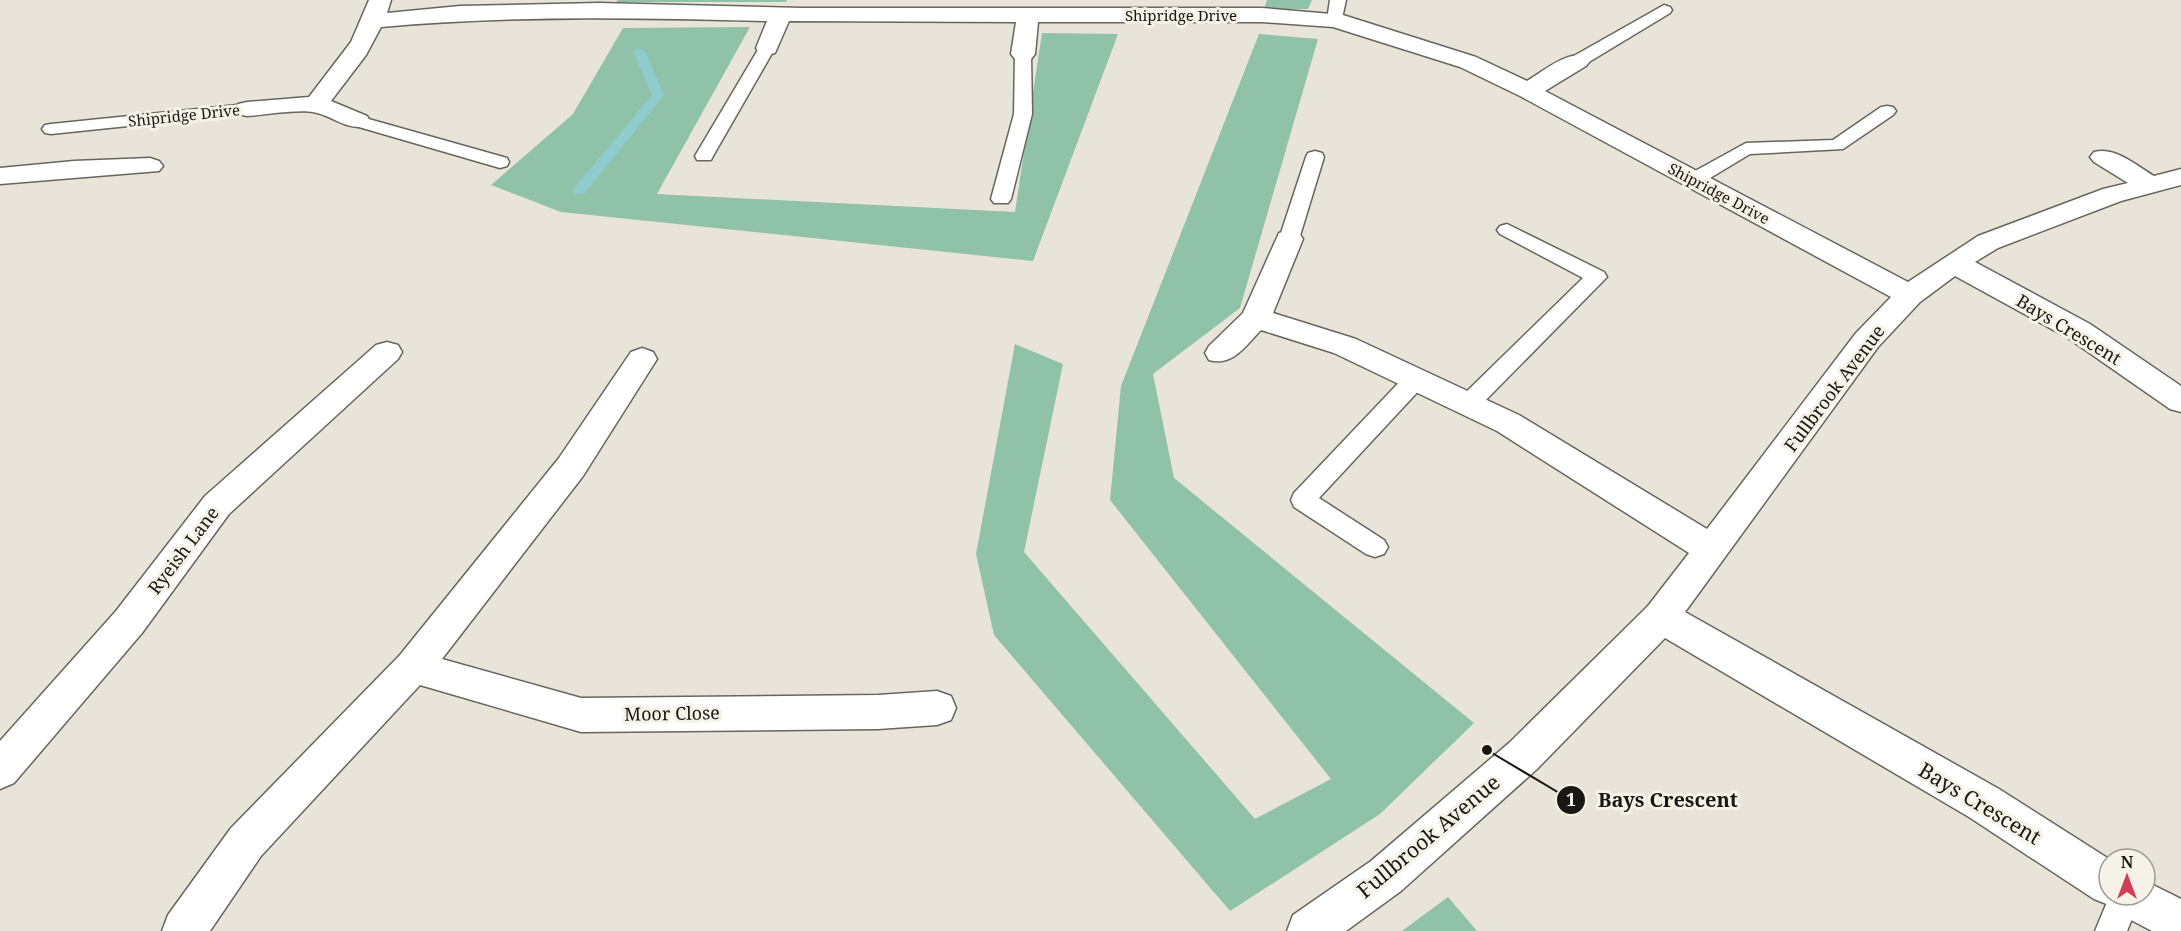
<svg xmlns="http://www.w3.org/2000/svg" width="2181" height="931" font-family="'Noto Serif',serif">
  <rect width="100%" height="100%" fill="#e9e4da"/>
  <path fill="#90c1a9" d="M 618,0 L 787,0 L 786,2 L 616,2 Z
    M 1267,0 L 1312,0 L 1308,9 L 1264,9 Z
    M 750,27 L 657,194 L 1015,212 L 1042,33 L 1118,34 L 1033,261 L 561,212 L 491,185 L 573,114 L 623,28 Z
    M 1259,34 L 1318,39 L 1240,308 L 1153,374 L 1174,478 L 1474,723 L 1380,814 L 1230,911 L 994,635 L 976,554 L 1015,344 L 1063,364 L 1024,552 L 1255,819 L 1331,779 L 1110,500 L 1121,386 Z
    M 1448,897 L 1477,931 L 1402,931 Z"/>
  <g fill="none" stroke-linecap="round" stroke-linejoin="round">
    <path fill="#8fcccd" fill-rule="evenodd" d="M 639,48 L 645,51 L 664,95 L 584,194 L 574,194 L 572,191 L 574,188 L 652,95 L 633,51 Z"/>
    <g stroke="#69655c" stroke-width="3">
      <path id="service" d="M 1330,0 L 1346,0 L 1341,23 L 1335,25 L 1327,20 Z
        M 1664,5 L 1670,7 L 1672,10 L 1670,13 L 1584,65 L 1572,65 L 1570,61 L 1572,57 Z
        M 767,43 L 775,48 L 713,156 L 711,160 L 697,160 L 695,156 L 759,48 Z
        M 1023,49 L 1031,54 L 1032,114 L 1011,199 L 1008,203 L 994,203 L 991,199 L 1014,114 L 1015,54 Z
        M 247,104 L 253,105 L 256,109 L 253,113 L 51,134 L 45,133 L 42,129 L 45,125 L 51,124 Z
        M 1887,106 L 1893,107 L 1896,111 L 1893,115 L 1843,149 L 1750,154 L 1700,184 L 1686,184 L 1684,180 L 1686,176 L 1746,143 L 1833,140 L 1881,107 Z
        M 358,116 L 507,158 L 509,162 L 507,166 L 500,168 L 352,125 L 349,121 L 352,117 Z
        M 1315,151 L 1322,153 L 1324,157 L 1299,239 L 1296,243 L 1289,245 L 1282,243 L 1279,239 L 1306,157 L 1308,153 Z
        M 1507,224 L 1604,272 L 1607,277 L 1476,410 L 1468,412 L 1460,410 L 1457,404 L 1460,398 L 1583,278 L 1500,234 L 1497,230 L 1500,226 Z
        M 1416,371 L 1424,373 L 1427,379 L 1424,385 L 1319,498 L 1384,540 L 1388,547 L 1384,554 L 1375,557 L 1366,554 L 1294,507 L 1291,500 L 1294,493 L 1408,373 Z
        M 2110,895 L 2142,895 L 2127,931 L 2095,931 Z"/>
    </g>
    <g stroke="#69655c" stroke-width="3">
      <path id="minor" d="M 369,0 L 391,0 L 387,13 L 460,6 L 599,3 L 802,8 L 1262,8 L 1343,15 L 1476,57 L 1527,81 C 1544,71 1566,51 1586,56 L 1590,61 L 1586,66 L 1545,91 L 1908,282 L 1978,236 L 2103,189 L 2128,183 L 2094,162 L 2090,157 L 2094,152 C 2115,146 2137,166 2154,176 L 2181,169 L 2181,185 L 2121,201 L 1998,248 L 1975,262 L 2090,324 L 2181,386 L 2181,412 L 2170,409 L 2068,338 L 1955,276 L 1920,302 L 1878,347 L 1685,612 L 1999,789 L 2109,859 L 2109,895 L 2145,895 L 2145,881 L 2181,899 L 2181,931 L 2152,931 L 2112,910 L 2109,905 L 2094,899 L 1969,817 L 1665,638 L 1537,769 L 1401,891 L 1346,931 L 1287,931 L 1293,915 L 1371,861 L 1509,743 L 1648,606 L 1689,553 L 1497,431 L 1334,353 L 1261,330 C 1246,345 1233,367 1209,360 L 1205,353 L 1209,346 L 1243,313 L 1279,233 L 1289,230 L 1299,233 L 1303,239 L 1273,313 L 1356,339 L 1519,415 L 1707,529 L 1856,333 L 1891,297 L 1520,96 L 1460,67 L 1333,27 L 1262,22 L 1038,22 L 1035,54 L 1031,59 L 1023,61 L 1015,59 L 1011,54 L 1016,22 L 789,21 L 775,53 L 767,55 L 759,53 L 756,48 L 767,21 C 638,18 510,15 381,27 L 366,55 L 331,101 L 367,116 L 370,121 L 367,126 C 346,131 332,115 313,112 C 297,109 264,115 247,116 L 238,114 L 235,109 L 238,104 L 247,102 L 309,97 L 351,42 Z
        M 150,158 L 159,161 L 163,166 L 159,171 L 0,184 L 0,168 L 74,161 Z
        M 387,342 L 398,345 L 402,352 L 398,359 L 229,514 L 142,633 L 14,783 L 0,789 L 0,741 L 116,611 L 205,496 L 376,345 Z
        M 642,348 L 653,352 L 657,359 L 583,476 L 442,659 L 581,698 L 878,695 L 937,691 L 951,696 L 956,708 L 951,720 L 937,725 L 878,729 L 581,732 L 420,685 L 261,856 L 210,931 L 162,931 L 168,915 L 231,828 L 400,655 L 559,458 L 631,352 Z"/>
    </g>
    <use href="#service" fill="#fff" fill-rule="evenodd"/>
    <use href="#minor" fill="#fff" fill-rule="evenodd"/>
  </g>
  <g text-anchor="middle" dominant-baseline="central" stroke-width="6" stroke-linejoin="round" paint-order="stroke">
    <g font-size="15" fill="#191714" stroke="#f7f2e7">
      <text x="1181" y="15">Shipridge Drive</text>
      <text transform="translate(184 115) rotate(-6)">Shipridge Drive</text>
      <text transform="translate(1719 193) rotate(28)">Shipridge Drive</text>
    </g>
    <g font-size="18" fill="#191714" stroke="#f7f2e7">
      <text transform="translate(2069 329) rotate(31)">Bays Crescent</text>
      <text transform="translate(1834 388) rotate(-53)">Fullbrook Avenue</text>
      <text transform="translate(183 550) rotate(-53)">Ryeish Lane</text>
      <text transform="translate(672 713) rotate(-1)">Moor Close</text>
    </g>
    <g font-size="21" fill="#191714" stroke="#f7f2e7">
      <text transform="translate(1980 803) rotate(31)">Bays Crescent</text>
      <text transform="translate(1428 836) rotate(-40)">Fullbrook Avenue</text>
    </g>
  </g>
  <path fill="none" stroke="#191714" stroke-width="2" d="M1487 750L1571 800"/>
  <g fill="#191714" stroke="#f7f2e7" stroke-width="2">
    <circle cx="1487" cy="750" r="6"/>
    <circle cx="1571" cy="800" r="15"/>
  </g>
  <g font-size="18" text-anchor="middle" font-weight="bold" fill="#fff">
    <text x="1571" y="806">1</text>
  </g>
  <g font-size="20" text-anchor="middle" font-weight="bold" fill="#191714" stroke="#f7f2e7" stroke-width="6" stroke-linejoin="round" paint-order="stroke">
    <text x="1668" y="807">Bays Crescent</text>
  </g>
  <g transform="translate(2127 877)"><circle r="28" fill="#f7f2e7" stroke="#9e9a93" stroke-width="1.5"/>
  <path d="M0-4.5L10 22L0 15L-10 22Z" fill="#cf3e58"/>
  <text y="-9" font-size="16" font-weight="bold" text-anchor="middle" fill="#191714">N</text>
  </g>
</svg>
